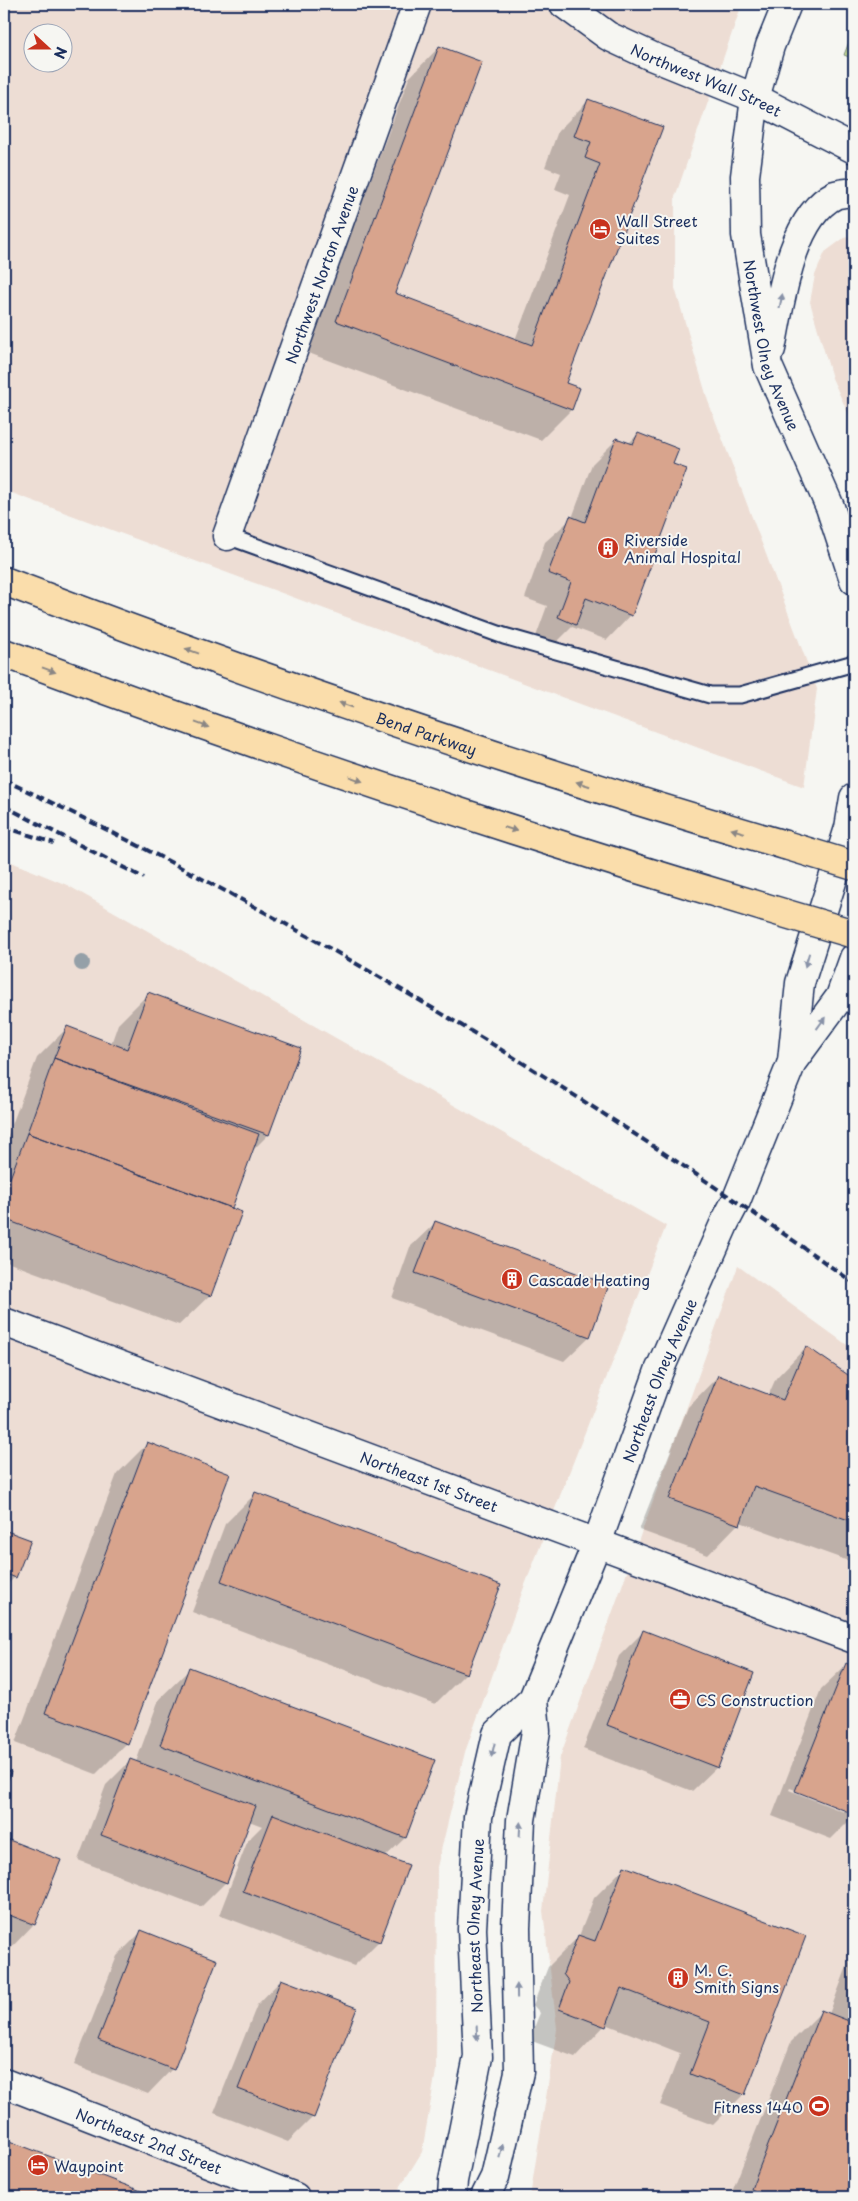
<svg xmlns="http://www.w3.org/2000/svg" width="858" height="2201" font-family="'Playpen Sans',sans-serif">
  <rect width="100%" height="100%" fill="#f6f6f2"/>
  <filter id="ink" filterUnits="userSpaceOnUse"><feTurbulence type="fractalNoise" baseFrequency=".02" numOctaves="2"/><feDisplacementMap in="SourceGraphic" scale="10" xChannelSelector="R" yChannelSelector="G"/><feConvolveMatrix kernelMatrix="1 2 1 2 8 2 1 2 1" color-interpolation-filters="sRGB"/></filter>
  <g filter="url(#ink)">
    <path fill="#edddd4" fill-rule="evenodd" d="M 4,4 L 742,4 L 675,197 L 675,288 L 708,401 L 817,689 L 804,787 L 4,490 ZM 32,32 L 62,32 L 62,62 L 32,62 Z
      M 854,235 L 854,426 L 832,378 L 810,302 L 815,275 L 825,252 L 844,238 Z
      M 4,859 L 67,885 L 666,1226 L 523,1590 L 465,1752 L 437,1867 L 436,2071 L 422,2152 L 399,2189 L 397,2197 L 4,2197 Z
      M 738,1266 L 854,1350 L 854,2197 L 530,2197 L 557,2029 L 543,1911 L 560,1757 Z"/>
    <path fill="#c9dc91" stroke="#728678" d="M 854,29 L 854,59 L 844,55 Z"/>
    <path fill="#0003" fill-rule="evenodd" d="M 439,47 L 393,294 L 515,340 L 570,195 L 555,189 L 561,173 L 545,167 L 558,131 L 588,101 L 661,128 L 565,383 L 579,389 L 571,410 L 541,440 L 306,352 L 409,78 Z
      M 638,434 L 671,464 L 631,615 L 607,640 L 572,627 L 551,648 L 534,642 L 547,606 L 525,598 L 545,542 L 572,518 L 592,464 L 616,440 L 628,444 Z
      M 148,994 L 299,1049 L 268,1135 L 252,1151 L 230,1209 L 210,1295 L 179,1325 L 4,1261 L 4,1146 L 37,1058 L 67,1028 L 111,1044 L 118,1024 Z
      M 435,1223 L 589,1337 L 564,1361 L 392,1298 L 410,1247 Z
      M 806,1347 L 854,1381 L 854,1563 L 740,1522 L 708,1555 L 639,1530 L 688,1407 L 718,1376 L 768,1396 L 776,1378 Z
      M 147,1444 L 127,1743 L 96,1774 L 15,1743 L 117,1474 Z
      M 256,1493 L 466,1673 L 435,1704 L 192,1612 L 225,1524 Z
      M 4,1531 L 29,1541 L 15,1577 L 4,1588 Z
      M 643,1632 L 717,1767 L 692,1791 L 583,1749 L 619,1656 Z
      M 846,1665 L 854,1668 L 854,1816 L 831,1839 L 772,1816 L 821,1689 ZM 790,1788 L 844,1809 L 844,1812 L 789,1790 Z
      M 190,1669 L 433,1761 L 405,1838 L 385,1857 L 379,1941 L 354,1966 L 219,1915 L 248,1840 L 262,1826 L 249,1821 L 226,1882 L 201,1907 L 78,1860 L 106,1785 L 131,1760 L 136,1762 L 159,1699 Z
      M 4,1839 L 59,1861 L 34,1924 L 10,1949 L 4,1947 Z
      M 624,1868 L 804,1937 L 744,2094 L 713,2125 L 660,2105 L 680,2053 L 606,2024 L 575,2057 L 529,2040 L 540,2013 L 533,2005 L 548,1967 L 579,1936 L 594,1898 Z
      M 141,1932 L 172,2069 L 148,2094 L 74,2065 L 117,1956 Z
      M 854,1948 L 854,2197 L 730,2197 L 791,2042 L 821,2012 L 829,2014 Z
      M 281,1980 L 355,2009 L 312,2118 L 288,2142 L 214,2113 L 257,2005 Z
      M 4,2140 L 154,2197 L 4,2197 Z"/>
    <path fill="#d8a48d" stroke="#1b2f5e" d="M 439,46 L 482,62 L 395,293 L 532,345 L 600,164 L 585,158 L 591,142 L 574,136 L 588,99 L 663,127 L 566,383 L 580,388 L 572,410 L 336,321 Z
      M 638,433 L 679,449 L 673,464 L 687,469 L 632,616 L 586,598 L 576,625 L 558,617 L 571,582 L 548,573 L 570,516 L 585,522 L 616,438 L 633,444 Z
      M 148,992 L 301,1048 L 269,1135 L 54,1058 L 67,1026 L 127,1049 Z
      M 54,1058 L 259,1134 L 232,1208 L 27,1133 Z
      M 27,1133 L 242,1212 L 211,1296 L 4,1219 L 4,1194 Z
      M 435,1221 L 609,1285 L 590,1337 L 415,1273 Z
      M 806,1346 L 854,1379 L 854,1522 L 754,1486 L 740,1525 L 669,1499 L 718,1375 L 783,1400 Z
      M 147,1442 L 230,1474 L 128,1744 L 45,1713 Z
      M 255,1492 L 501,1585 L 467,1674 L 221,1581 Z
      M 4,1530 L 31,1540 L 16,1578 L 4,1573 Z
      M 643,1630 L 754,1673 L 718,1768 L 607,1725 Z
      M 846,1663 L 854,1667 L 854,1814 L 795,1791 Z
      M 189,1667 L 435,1760 L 406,1838 L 160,1745 Z
      M 130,1759 L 256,1806 L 227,1883 L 101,1835 Z
      M 4,1769 L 11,1772 L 4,1790 Z
      M 273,1814 L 409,1865 L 380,1942 L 243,1891 Z
      M 4,1838 L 61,1860 L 35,1925 L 4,1913 Z
      M 624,1866 L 806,1936 L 745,2095 L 690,2074 L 710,2022 L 621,1988 L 606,2027 L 559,2009 L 569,1982 L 563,1974 L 578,1935 L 595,1941 Z
      M 141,1930 L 217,1960 L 174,2070 L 98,2040 Z
      M 281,1979 L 357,2008 L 314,2118 L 238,2089 Z
      M 821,2010 L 854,2023 L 854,2197 L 771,2197 L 751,2189 Z
      M 4,2139 L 157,2197 L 21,2197 L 4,2191 Z"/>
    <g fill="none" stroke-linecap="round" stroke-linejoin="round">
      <g stroke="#1b2f5e" stroke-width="19">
        <path id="service" d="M 227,536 L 504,636 L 710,695 L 740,695 L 854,663"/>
      </g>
      <g stroke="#1b2f5e" stroke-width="31">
        <g id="minor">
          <path id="s1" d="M 227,536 L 417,4"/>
          <path id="s2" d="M 4,1322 L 854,1639"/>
          <path id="s3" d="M 4,2083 L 295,2197"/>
        </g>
      </g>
      <g stroke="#1b2f5e" stroke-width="31">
        <path id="tertiary" d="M 755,98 L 770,46 L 787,4"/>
      </g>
      <g stroke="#1b2f5e" stroke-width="31">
        <g id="secondary">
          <path id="s4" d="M 564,4 L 608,36 L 651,56 L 755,98 L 854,149"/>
          <path id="s5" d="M 755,98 L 745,176 L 746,235 L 768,366 L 830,507 L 854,580"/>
          <path d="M 771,349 C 780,305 790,217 835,195 C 841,193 849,193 854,192"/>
          <path d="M 792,1061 L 800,983 L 849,828 L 854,798"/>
          <path id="s6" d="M 452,2197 L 453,2181 L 478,2057 L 472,1929 L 478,1817 L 497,1734 L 533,1699 L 597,1543 L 659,1371 L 725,1222 L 736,1201 L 792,1062 L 840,997 L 854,958"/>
          <path d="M 485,2197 L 495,2177 L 519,2072 L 516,1928 L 521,1820 L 536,1731 L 533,1699"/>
        </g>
      </g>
      <g stroke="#1b2f5e" stroke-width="31">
        <g id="trunk">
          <path id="s7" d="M 4,581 C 260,679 521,768 785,845"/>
          <path d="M 4,653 C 254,746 507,831 763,907"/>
        </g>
      </g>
      <use href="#service" stroke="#f6f6f2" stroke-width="15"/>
      <use href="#minor" stroke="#f6f6f2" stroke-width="28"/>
      <use href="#tertiary" stroke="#f6f6f2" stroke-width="28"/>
      <use href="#secondary" stroke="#f6f6f2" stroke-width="28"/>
      <use href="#trunk" stroke="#faddab" stroke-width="28"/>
      <path stroke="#1b2f5e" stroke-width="4" stroke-dasharray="8 4" stroke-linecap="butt" d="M 4,780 C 301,919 587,1094 854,1283
        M 4,806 L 144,878
        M 4,827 L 54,843"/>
      <g stroke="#1b2f5e" stroke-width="31" stroke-linecap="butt">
        <path id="trunk-bridge" d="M 785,845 L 854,866
          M 763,907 L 854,934"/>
      </g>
      <use href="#trunk-bridge" stroke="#faddab" stroke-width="28"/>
    </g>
    <circle fill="#95a0a8" cx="82" cy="963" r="8"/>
    <defs><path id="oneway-solid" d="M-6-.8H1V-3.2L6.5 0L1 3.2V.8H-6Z" transform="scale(1.25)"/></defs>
    <g fill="#8892a8">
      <use href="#oneway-solid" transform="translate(781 301) rotate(-78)"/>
      <use href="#oneway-solid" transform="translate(807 960) rotate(107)"/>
      <use href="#oneway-solid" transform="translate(821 1023) rotate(-54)"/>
      <use href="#oneway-solid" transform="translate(493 1750) rotate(103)"/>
      <use href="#oneway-solid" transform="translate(520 1829) rotate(-87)"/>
      <use href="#oneway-solid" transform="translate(517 1991) rotate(-91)"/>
      <use href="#oneway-solid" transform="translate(477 2033) rotate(87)"/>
      <use href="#oneway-solid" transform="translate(501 2151) rotate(-77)"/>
    </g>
    <g fill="#8a8684">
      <use href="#oneway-solid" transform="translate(192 651) rotate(-160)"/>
      <use href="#oneway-solid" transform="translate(49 670) rotate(20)"/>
      <use href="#oneway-solid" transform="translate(346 705) rotate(-161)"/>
      <use href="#oneway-solid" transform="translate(202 725) rotate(20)"/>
      <use href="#oneway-solid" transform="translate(356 779) rotate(20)"/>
      <use href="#oneway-solid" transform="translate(583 784) rotate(-162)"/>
      <use href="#oneway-solid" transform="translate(510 829) rotate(18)"/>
      <use href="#oneway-solid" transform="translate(738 831) rotate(-164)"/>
    </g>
  </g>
  <defs>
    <g id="hotel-disc" transform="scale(1.125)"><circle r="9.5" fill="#c8321e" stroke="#f6f6f2"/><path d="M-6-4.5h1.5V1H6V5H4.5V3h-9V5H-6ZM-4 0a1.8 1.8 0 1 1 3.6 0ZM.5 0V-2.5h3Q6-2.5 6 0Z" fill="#fff"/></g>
    <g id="building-disc" transform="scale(1.125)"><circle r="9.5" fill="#c8321e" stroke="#f6f6f2"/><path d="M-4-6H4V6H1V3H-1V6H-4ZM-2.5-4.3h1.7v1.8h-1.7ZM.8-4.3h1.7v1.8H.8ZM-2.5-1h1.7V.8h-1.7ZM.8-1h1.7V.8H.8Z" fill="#fff"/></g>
    <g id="office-disc" transform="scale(1.125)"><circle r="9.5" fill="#c8321e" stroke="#f6f6f2"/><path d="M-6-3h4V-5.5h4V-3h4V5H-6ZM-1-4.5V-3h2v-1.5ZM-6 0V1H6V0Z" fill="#fff"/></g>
    <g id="stadium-disc" transform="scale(1.125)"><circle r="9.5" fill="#c8321e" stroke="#f6f6f2"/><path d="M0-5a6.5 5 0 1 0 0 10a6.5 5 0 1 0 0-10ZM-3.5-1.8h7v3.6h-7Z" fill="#fff"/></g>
  </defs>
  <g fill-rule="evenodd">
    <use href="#hotel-disc" x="600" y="229"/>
    <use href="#building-disc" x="608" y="548"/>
    <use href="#building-disc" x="512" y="1279"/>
    <use href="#office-disc" x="680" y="1699"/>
    <use href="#building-disc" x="678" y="1978"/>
    <use href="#stadium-disc" x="819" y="2106"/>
    <use href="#hotel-disc" x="38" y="2165"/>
  </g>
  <g text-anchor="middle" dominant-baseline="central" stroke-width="4" stroke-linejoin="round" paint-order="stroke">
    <g font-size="15" fill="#1b2f5e" stroke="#f6f6f2">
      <text stroke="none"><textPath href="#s4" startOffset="162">Northwest Wall Street</textPath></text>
      <text stroke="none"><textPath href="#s1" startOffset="278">Northwest Norton Avenue</textPath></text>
      <text stroke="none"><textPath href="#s5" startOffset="251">Northwest Olney Avenue</textPath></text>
      <text stroke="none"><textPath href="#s7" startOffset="449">Bend Parkway</textPath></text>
      <text stroke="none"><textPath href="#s6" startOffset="861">Northeast Olney Avenue</textPath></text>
      <text stroke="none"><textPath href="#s2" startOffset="454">Northeast 1st Street</textPath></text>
      <text stroke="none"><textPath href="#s6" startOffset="274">Northeast Olney Avenue</textPath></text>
      <text stroke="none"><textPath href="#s3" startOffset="156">Northeast 2nd Street</textPath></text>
    </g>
    <g font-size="15" fill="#1b2f5e" stroke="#f6f6f2" text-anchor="start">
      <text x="616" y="220">Wall Street<tspan x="616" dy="17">Suites</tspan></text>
      <text x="624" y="539">Riverside<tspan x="624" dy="17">Animal Hospital</tspan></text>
      <text x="528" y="1279">Cascade Heating</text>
      <text x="696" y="1699">CS Construction</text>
      <text x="694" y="1969">M. C.<tspan x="694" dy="17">Smith Signs</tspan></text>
      <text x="803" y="2106" text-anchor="end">Fitness 1440</text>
      <text x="54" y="2165">Waypoint</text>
    </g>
  </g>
  <rect width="858" height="2201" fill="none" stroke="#f6f6f2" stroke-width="20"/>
  <rect x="10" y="10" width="838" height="2181" fill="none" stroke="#1b2f5e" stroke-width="2" filter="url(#ink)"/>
  <g transform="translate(48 48) rotate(111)"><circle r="24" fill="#f6f6f2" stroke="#9ea6b7"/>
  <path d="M0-4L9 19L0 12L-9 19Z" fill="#c8321e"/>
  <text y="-8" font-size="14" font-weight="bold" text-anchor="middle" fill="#1b2f5e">N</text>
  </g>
</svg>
